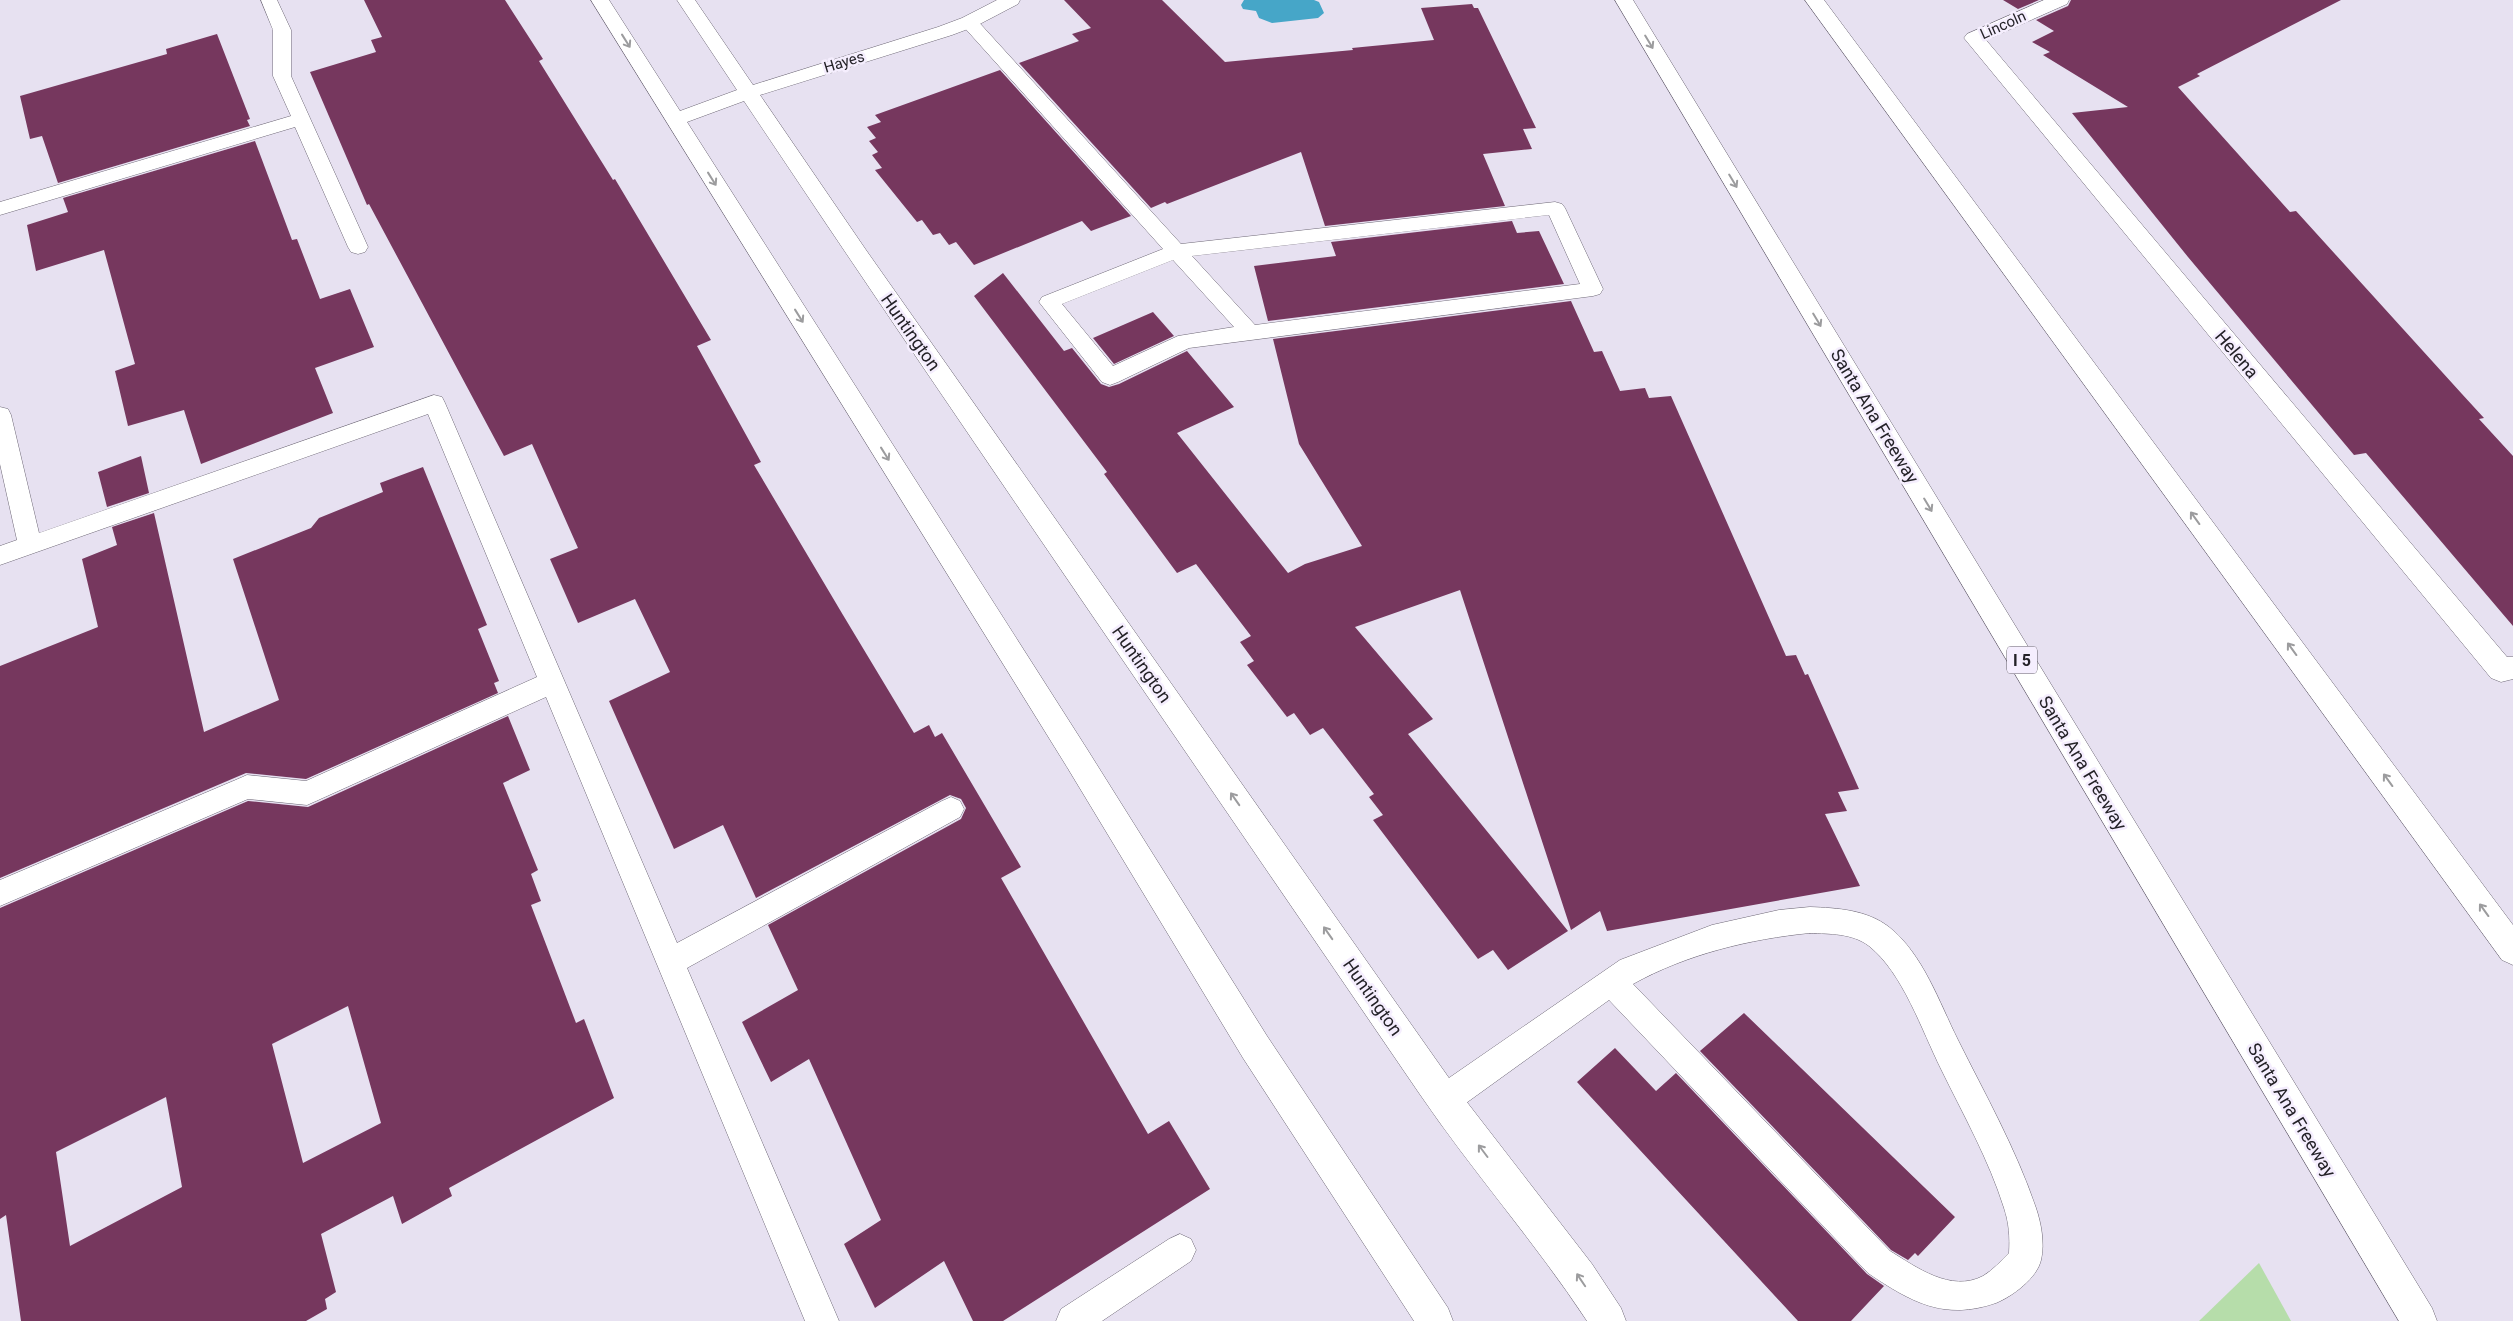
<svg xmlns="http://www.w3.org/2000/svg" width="2513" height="1321" font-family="Roboto,sans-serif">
  <rect width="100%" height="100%" fill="#e7e1f1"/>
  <path fill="#b6ddaa" d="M 2259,1263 L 2291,1321 L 2199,1321 Z"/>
  <path fill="#46a6c8" d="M 1244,0 L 1314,0 L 1319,2 L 1324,13 L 1318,18 L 1272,23 L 1259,18 L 1256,11 L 1243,9 L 1241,5 Z"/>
  <path fill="#76375e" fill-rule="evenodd" d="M 364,0 L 505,0 L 543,59 L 539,61 L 613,180 L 615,179 L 711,340 L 697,346 L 761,462 L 754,465 L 843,615 L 914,733 L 929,725 L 935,737 L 942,733 L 1021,867 L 1001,878 L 1148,1134 L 1169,1121 L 1210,1189 L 1003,1321 L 973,1321 L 944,1261 L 875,1308 L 844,1244 L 881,1220 L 809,1059 L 771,1082 L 742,1022 L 798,990 L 768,925 L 961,819 L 966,808 L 961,799 L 950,795 L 756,898 L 723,825 L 674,849 L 609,701 L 670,672 L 635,599 L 578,623 L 550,559 L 578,548 L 532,444 L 504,456 L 369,204 L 367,205 L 310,72 L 376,52 L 371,40 L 382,37 Z
    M 1064,0 L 1162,0 L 1225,62 L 1353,50 L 1352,48 L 1434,40 L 1421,8 L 1472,4 L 1474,8 L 1478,8 L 1536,128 L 1523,129 L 1532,149 L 1483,154 L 1505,206 L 1325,226 L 1301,152 L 1167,204 L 1165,202 L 1151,208 L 1019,63 L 1079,41 L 1072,34 L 1091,28 Z
    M 2003,0 L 2039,0 L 2018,9 Z
    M 2071,0 L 2341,0 L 2197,74 L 2200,76 L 2178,87 L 2290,212 L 2296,211 L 2462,394 L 2484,418 L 2479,419 L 2513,456 L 2513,626 L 2366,453 L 2354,455 L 2188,257 L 2072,113 L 2128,107 L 2043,55 L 2050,52 L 2032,42 L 2054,31 L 2036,20 L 2068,6 Z
    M 217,34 L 250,119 L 247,120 L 250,126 L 58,183 L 42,136 L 30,139 L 20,96 L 167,54 L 166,49 Z
    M 1000,70 L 1131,216 L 1091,231 L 1082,221 L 974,265 L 956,242 L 949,245 L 940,233 L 933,235 L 922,220 L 917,222 L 875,170 L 882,168 L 872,155 L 878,152 L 869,141 L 876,138 L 867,127 L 881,122 L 875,115 Z
    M 255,141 L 292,240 L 297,239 L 320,299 L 350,289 L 374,347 L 315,368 L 333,413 L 201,464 L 184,410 L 128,426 L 115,371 L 135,364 L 104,250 L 36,271 L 27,225 L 68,212 L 63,198 Z
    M 1512,221 L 1517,233 L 1539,231 L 1564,284 L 1268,321 L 1254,266 L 1336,256 L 1331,242 Z
    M 1003,273 L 1064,351 L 1072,348 L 1101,384 L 1109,387 L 1119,384 L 1187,351 L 1234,407 L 1177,433 L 1288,573 L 1305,564 L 1362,546 L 1299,444 L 1273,339 L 1571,301 L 1594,352 L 1602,351 L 1620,391 L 1645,388 L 1649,398 L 1671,396 L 1786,656 L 1796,655 L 1805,675 L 1808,674 L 1859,789 L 1838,792 L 1847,811 L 1825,814 L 1860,886 L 1607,931 L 1600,911 L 1571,930 L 1460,590 L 1355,627 L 1433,719 L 1408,734 L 1568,931 L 1508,970 L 1493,950 L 1478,959 L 1373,820 L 1383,815 L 1369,797 L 1374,794 L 1323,728 L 1310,735 L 1294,713 L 1287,717 L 1247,665 L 1254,661 L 1240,642 L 1251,636 L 1196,564 L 1177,573 L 1104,474 L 1107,472 L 974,296 Z
    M 1153,312 L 1174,336 L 1114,364 L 1093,338 Z
    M 141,456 L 149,493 L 107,507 L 98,472 Z
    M 423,467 L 487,625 L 478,629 L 499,681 L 494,683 L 498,693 L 306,779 L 246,773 L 0,878 L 0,666 L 98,627 L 82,559 L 117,545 L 112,527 L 154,513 L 204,732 L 279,700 L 233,559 L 311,528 L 319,518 L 383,492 L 380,483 Z
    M 508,716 L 530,770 L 503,783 L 538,870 L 531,874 L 541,901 L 531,905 L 576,1023 L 584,1019 L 614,1098 L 449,1188 L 452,1196 L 402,1224 L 393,1196 L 321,1234 L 336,1292 L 325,1299 L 327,1309 L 306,1321 L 21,1321 L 6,1215 L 0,1219 L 0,908 L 248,801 L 308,807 ZM 348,1006 L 381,1123 L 303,1163 L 272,1044 ZM 166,1097 L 182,1187 L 70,1246 L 56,1152 Z
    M 1744,1013 L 1955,1217 L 1918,1256 L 1915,1253 L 1908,1260 L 1891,1250 L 1700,1051 Z
    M 1615,1048 L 1656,1091 L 1676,1073 L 1867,1274 L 1884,1286 L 1851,1321 L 1798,1321 L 1577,1082 Z"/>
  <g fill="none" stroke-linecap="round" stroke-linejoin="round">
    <g stroke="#6e6876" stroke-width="1">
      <path id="lane" d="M 261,0 L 277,0 L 291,30 L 291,76 L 368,247 L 365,252 L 358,254 L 351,252 L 348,247 L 295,127 L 0,215 L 0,202 L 291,116 L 273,76 L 273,30 Z
        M 969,17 L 975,18 L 1181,244 L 1555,202 L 1562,204 L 1565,208 L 1603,289 L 1600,294 L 1593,296 L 1189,348 L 1118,382 L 1110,385 L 1102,382 L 1039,302 L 1042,297 L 1163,249 L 963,26 L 960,22 L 963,18 ZM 1549,215 L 1580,284 L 1255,325 L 1192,256 ZM 1173,260 L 1234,327 L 1178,336 L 1113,366 L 1062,304 Z
        M 434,395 L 442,397 L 445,403 L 677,943 L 942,801 L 951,797 L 960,801 L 964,809 L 960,817 L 687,968 L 839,1321 L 805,1321 L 546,697 L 316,801 L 307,805 L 248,799 L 0,906 L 0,880 L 238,779 L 247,775 L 306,781 L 537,677 L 428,414 L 0,565 L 0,546 L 17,540 L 0,464 L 0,407 L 8,409 L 11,415 L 39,533 Z
        M 1810,907 C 1838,908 1867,910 1889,927 C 1923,954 1939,1002 1958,1040 C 1985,1094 2016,1149 2036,1208 C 2041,1223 2045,1243 2041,1260 C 2037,1278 2013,1296 1996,1303 C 1944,1321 1911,1302 1868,1273 L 1609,1000 L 1455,1111 L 1444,1115 L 1433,1111 L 1429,1100 L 1433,1089 L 1620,960 L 1712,925 L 1779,910 ZM 1810,933 C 1830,934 1852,933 1869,946 C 1903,973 1922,1031 1941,1069 C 1963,1114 1989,1160 2004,1208 C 2009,1223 2010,1237 2009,1253 C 2001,1261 1993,1270 1983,1276 C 1951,1293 1916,1267 1890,1251 L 1633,984 C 1687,954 1750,939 1810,933 Z
        M 1180,1234 L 1191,1239 L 1196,1250 L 1191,1261 L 1102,1321 L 1056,1321 L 1061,1309 L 1169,1239 Z"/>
    </g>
    <g stroke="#6e6876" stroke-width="1">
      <path id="street" d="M 2044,0 L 2069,0 L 2067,4 L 1986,40 L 2507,657 L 2513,657 L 2513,679 L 2501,682 L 2491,678 L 1964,38 L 1967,34 Z"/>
    </g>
    <g stroke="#6e6876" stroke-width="1">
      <path id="secondary" d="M 591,0 L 609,0 L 680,111 L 737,90 L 677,0 L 695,0 L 753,85 L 938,27 L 962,18 L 997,0 L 1020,0 L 1018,4 L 976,26 L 952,35 L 760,95 L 866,250 L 1456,1088 L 1592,1264 L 1621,1308 L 1626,1321 L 1587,1321 C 1535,1242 1472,1171 1419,1093 C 1194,763 966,434 744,101 L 687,122 L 1087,749 L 1267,1036 L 1448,1308 L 1453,1321 L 1414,1321 L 1243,1058 L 1067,767 Z"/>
    </g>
    <g stroke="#6e6876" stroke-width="1">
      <path id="highway" d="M 1615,0 L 1633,0 L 2432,1308 L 2437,1321 L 2399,1321 Z
        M 1805,0 L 1824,0 L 2513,925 L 2513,965 L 2502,960 Z"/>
    </g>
    <use href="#lane" fill="#fff" fill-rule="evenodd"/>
    <use href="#street" fill="#fff" fill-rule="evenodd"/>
    <use href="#secondary" fill="#fff" fill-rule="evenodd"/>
    <use href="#highway" fill="#fff" fill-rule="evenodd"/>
  </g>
  <defs><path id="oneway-shaft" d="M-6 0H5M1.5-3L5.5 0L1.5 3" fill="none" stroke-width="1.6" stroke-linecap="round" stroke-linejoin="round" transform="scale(1.25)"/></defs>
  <g stroke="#9c9c9e">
    <use href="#oneway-shaft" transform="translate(626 41) rotate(58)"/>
    <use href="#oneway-shaft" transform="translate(1649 42) rotate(59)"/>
    <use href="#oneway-shaft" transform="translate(712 179) rotate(58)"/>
    <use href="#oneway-shaft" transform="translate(1733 181) rotate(59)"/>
    <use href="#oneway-shaft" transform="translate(799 316) rotate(58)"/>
    <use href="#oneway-shaft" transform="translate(1817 320) rotate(59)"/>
    <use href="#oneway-shaft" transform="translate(885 454) rotate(58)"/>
    <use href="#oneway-shaft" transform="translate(1928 505) rotate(59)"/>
    <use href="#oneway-shaft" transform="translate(2195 518) rotate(-126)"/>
    <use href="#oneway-shaft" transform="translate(2292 649) rotate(-126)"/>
    <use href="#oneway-shaft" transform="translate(2388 780) rotate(-126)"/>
    <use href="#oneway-shaft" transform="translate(1235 799) rotate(-125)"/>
    <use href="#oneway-shaft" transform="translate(2484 910) rotate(-126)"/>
    <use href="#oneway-shaft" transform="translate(1328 933) rotate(-125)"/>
    <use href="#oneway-shaft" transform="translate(1483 1151) rotate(-127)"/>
    <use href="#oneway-shaft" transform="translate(1581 1280) rotate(-124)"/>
  </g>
  <g text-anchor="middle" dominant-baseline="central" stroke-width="5" stroke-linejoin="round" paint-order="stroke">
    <g font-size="15" fill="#242228" stroke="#f5eefe">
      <text transform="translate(2003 25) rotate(-24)">Lincoln</text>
      <text transform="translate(844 62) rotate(-17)">Hayes</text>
    </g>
    <rect fill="#f5eefe" stroke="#635f68" stroke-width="1" x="2007" y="646.5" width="30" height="27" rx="4"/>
    <g font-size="16" font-weight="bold" fill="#242228">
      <text x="2022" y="660">I 5</text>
    </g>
    <g font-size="18" fill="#242228" stroke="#f5eefe">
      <text transform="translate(911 332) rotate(55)">Huntington</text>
      <text transform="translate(2237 354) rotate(50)">Helena</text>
      <text transform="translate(1875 416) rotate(59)">Santa Ana Freeway</text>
      <text transform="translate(1142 664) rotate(55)">Huntington</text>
      <text transform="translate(2083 763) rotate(59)">Santa Ana Freeway</text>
      <text transform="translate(1373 997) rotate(55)">Huntington</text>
      <text transform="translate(2292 1110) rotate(59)">Santa Ana Freeway</text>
    </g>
  </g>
</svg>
